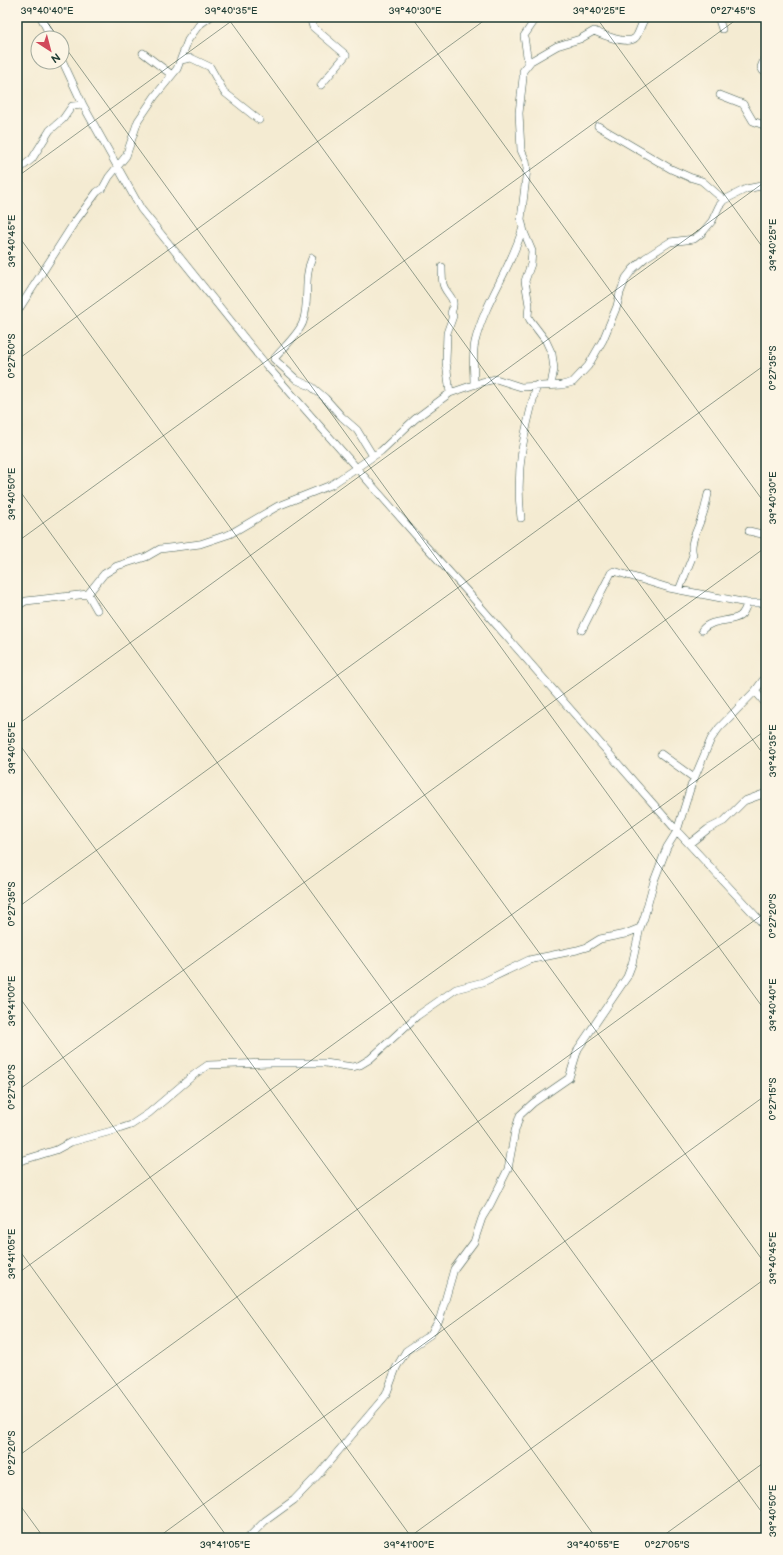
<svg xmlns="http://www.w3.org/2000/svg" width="783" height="1555" font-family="'Balsamiq Sans',sans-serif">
  <rect width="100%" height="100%" fill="#fcf5e5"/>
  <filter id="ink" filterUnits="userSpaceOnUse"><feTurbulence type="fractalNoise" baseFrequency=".025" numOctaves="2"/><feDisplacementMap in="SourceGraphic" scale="8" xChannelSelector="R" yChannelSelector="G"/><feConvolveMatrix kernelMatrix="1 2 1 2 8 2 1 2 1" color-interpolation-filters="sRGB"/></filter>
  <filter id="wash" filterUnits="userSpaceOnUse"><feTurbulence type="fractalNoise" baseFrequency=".012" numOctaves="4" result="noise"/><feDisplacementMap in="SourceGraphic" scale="16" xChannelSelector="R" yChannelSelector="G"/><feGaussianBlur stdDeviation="0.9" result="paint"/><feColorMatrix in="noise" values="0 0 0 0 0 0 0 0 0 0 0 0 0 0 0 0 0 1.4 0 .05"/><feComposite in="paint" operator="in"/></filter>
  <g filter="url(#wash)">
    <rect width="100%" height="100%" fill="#f4ebd2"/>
  </g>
  <g filter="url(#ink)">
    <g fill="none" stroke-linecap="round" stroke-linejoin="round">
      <g stroke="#3f574c" stroke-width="8">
        <path id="street" d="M 41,17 L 51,38
          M 310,17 L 313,27 L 346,55 L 321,85
          M 718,17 L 722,29
          M 143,53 L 172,75
          M 766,55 L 761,67 L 763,71 L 766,72
          M 62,60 L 83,105 L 141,209 L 267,366 L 420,540 L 465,589 L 677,831 L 766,927
          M 181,60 L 191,58 L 210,67 L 224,92 L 259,120
          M 528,63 L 524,36 L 537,17
          M 720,95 L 743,104 L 753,121 L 766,126
          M 598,126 L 671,169 L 689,177 L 702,181 L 724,200
          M 17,171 L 32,159 L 50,130 L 63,119 L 72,106 L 83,105
          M 312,258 C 303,278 310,301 303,322 C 299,334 282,349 274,359 L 297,380 L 312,387 L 325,398 L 342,417 L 357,430 L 373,456
          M 442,267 C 442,272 442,278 443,284 C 446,296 458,297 451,313 L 453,316 L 447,333 L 446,362 L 450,393
          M 17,312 L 74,223 L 97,192 L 103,188 L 109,177 L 126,156 L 138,121 L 155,96 L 177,69 L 188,40 L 199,25 L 210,17
          M 474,385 C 474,371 472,356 475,342 C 485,301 512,267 523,227
          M 551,385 L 554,369 L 552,354 L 546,341 L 530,320 L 528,316 L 529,305 L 525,281 L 531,264 L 532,251 L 524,232 L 521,219 L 527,169 L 526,161 L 521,150 L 519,113 L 523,78 L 523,71 L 531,61 L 557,46 L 580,39 L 594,31 C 603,35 629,46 636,37 C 640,31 641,23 646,17
          M 521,518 C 515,468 524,433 537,385
          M 749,531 L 766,535
          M 679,590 L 693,555 C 689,543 697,531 701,519 C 705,511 706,502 708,494
          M 17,606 L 26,601 L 88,594
          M 97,610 L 88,594 L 104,574 L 117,566 L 146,557 L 160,549 L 200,544 L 230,534 L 278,506 L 331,485 L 381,451 L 415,419 L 450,393 L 482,382 L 496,379 L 521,387 L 562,385 L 573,382 L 588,366 L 603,340 L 617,306 L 620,293 L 626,278 L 633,269 L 645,258 L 670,242 L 694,239 L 702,233 L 712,221 L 719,206 L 724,200 L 746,189 L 766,185
          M 582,630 L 611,573 L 614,571 L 669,588 L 747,603 L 766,603
          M 702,630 C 712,618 730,623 740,616 C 744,613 746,607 747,603
          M 755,691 L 766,704
          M 661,754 L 694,778
          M 689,844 L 708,829 L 724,821 L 744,801 L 766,793
          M 17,1162 L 56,1150 L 71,1142 L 119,1129 L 131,1125 L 149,1113 L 195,1074 L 208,1065 L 272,1063 L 325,1063 L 353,1067 L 360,1065 L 370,1059 L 417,1016 L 456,989 L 483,982 L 529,960 L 577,950 L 587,947 L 600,939 L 625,934 L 640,928 L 644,918 L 654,881 L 667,847 L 677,831 L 691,786 L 711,739 L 719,728 L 755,691 L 766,676
          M 248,1538 L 265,1521 L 294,1500 L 318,1475 L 386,1395 L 396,1368 L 406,1351 L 431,1334 L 440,1318 L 454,1269 L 474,1242 L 482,1218 L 490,1205 L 508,1169 L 515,1131 L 520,1115 L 533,1103 L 569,1078 L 578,1049 L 627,977 L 632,964 L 640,928"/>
      </g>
      <use href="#street" stroke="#fff" stroke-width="7"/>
    </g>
  </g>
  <path fill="none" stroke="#1f3d34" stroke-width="1" stroke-opacity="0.45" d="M 43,17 L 59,38M 227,17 L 766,758M 411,17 L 766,505M 596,17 L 766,252M 62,43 L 766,1012M 17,177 L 237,17M 17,234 L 766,1265M 17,360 L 489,17M 17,487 L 766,1518M 17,542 L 740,17M 17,725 L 766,181M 17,741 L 596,1538M 17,908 L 766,364M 17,994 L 412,1538M 17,1091 L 766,547M 17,1247 L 228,1538M 17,1274 L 766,730M 17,1457 L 766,912M 17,1501 L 44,1538M 157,1538 L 766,1095M 408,1538 L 766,1278M 660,1538 L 766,1461"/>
  <rect width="783" height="1555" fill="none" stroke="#fcf5e5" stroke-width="44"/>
  <g transform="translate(50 50) rotate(144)"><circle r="19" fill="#fcf5e5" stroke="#a4ab9e"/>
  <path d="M0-3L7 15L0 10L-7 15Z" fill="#d1495b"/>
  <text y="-6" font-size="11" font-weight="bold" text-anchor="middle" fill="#1f3d34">N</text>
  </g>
  <rect x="22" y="22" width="739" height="1511" fill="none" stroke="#1f3d34" stroke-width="1.5"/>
  <g font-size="10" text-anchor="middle" fill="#1f3d34">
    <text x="47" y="14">39°40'40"E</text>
    <text x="231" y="14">39°40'35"E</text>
    <text x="415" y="14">39°40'30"E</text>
    <text x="599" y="14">39°40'25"E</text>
    <text x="733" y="14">0°27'45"S</text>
    <text transform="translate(11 241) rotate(-90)" y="4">39°40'45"E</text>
    <text transform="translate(772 245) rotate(-90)" y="4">39°40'25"E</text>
    <text transform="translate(11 356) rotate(-90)" y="4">0°27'50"S</text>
    <text transform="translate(772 368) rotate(-90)" y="4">0°27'35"S</text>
    <text transform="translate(11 494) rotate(-90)" y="4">39°40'50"E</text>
    <text transform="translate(772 498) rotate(-90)" y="4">39°40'30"E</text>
    <text transform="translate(11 748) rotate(-90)" y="4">39°40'55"E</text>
    <text transform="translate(772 751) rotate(-90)" y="4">39°40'35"E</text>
    <text transform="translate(11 904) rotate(-90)" y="4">0°27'35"S</text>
    <text transform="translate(772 916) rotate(-90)" y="4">0°27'20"S</text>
    <text transform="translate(11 1001) rotate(-90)" y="4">39°41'00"E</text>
    <text transform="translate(772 1005) rotate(-90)" y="4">39°40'40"E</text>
    <text transform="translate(11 1087) rotate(-90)" y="4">0°27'30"S</text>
    <text transform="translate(772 1099) rotate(-90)" y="4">0°27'15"S</text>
    <text transform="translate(11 1254) rotate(-90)" y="4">39°41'05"E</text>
    <text transform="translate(772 1258) rotate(-90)" y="4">39°40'45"E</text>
    <text transform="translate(11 1453) rotate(-90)" y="4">0°27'20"S</text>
    <text transform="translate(772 1511) rotate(-90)" y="4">39°40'50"E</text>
    <text x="225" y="1548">39°41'05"E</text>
    <text x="409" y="1548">39°41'00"E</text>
    <text x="593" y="1548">39°40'55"E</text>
    <text x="667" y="1548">0°27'05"S</text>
  </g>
</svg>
